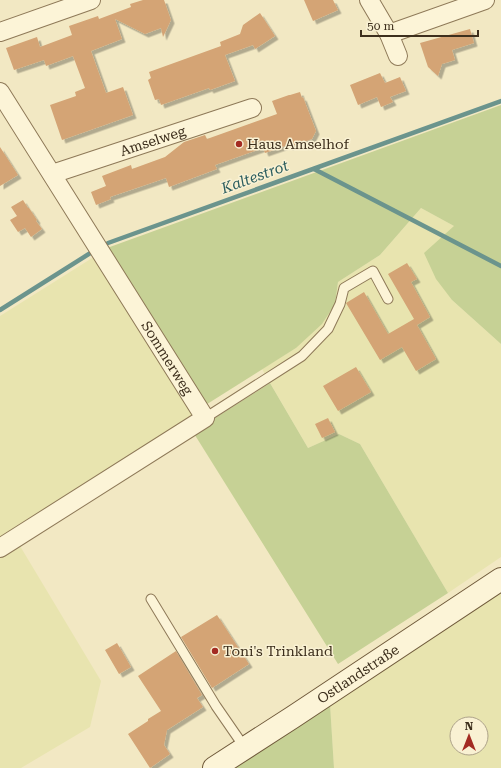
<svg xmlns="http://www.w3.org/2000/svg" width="501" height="768" font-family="'Roboto Serif',serif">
  <defs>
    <filter id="shadow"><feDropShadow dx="3.5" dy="3.5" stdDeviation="0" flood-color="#0004"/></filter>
  </defs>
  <rect width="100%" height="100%" fill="#f2e8c3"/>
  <path fill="#e8e4af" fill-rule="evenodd" d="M 421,208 L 454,226 L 452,300 L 501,344 L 501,557 L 448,593 L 360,444 L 339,434 L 308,448 L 262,369 L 296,348 L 335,304 L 338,282 L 380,255 Z
    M 97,255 L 196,415 L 0,539 L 0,316 Z
    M 17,541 L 101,681 L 90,727 L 21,768 L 0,768 L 0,552 Z
    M 501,591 L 501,768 L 334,768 L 330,704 ZM 457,724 L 481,724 L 481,748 L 457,748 Z"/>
  <path fill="#c6d195" d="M 501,105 L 501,344 L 452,300 L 436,279 L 424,253 L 454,226 L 421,208 L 380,255 L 338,282 L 335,304 L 322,324 L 296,348 L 204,406 L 107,248 Z
    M 270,383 L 308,448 L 339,434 L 360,444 L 448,593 L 338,664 L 193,432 Z
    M 330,704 L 334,768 L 230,768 Z"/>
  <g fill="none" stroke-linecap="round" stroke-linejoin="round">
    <path stroke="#6b948d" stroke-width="4.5" d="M 314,169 L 501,266
      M 108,243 L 501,101
      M 0,310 L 92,252"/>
  </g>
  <path fill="#d4a475" filter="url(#shadow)" d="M 143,0 L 164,0 L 171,20 L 163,37 L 161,28 L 145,34 L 115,19 L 122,39 L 91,51 L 106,93 L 123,87 L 133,115 L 62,140 L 50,105 L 76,96 L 75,92 L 85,88 L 73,56 L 46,66 L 44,60 L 14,70 L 6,48 L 37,37 L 40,47 L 72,35 L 69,26 L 98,16 L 99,19 L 131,7 L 130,4 Z
    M 304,0 L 333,0 L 338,10 L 313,21 Z
    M 260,13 L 275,36 L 255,49 L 253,45 L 225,55 L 235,81 L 210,90 L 209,88 L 161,105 L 159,99 L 155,100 L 148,80 L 151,78 L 149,72 L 221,46 L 220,42 L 240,34 L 243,25 Z
    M 470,29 L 474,43 L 452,50 L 455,60 L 442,64 L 438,76 L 428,67 L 420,43 Z
    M 380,73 L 385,83 L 400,77 L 406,91 L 390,97 L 393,102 L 381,107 L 377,97 L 358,105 L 350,85 Z
    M 300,92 L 302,98 L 303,97 L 316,131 L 312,139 L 289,147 L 288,145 L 265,153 L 263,148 L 215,165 L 217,169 L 169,187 L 166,178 L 110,197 L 111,199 L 96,205 L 91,192 L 106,186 L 102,176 L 131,165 L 132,169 L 165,157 L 184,142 L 205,135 L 207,139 L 277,114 L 272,101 L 289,95 L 290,95 Z
    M 0,147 L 18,175 L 0,186 Z
    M 23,200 L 28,208 L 29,208 L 37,220 L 36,221 L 42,229 L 31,237 L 25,228 L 18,232 L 10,220 L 17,216 L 11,207 Z
    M 407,263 L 417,279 L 411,282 L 430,317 L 417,325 L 436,359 L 416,371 L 402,347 L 380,360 L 346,303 L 364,292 L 388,334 L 414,319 L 388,274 Z
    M 356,367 L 371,392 L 338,411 L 323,386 Z
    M 328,418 L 335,432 L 322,438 L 315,424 Z
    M 217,615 L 249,664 L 212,688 L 181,637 Z
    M 117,643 L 131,667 L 119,674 L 105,650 Z
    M 176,651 L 202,695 L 197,698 L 203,707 L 167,730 L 164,745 L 170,754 L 150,768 L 128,734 L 148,721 L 148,719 L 161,711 L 138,676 Z"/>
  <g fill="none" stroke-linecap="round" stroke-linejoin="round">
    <g stroke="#8e7958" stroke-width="11">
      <path id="lane" d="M 205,418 L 302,356 L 328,329 L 340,304 L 344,288 L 373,271 L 388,299
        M 151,599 L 216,706 L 245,748"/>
    </g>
    <g stroke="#8e7958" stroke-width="20">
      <g id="street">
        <path d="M 369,0 L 389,34 L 485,0"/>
        <path d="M 0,32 L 91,0"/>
        <path d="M 389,34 L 398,56"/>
        <path id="s1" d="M 0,92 L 205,418 L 0,548"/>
        <path id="s2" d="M 52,174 L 252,108"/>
      </g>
    </g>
    <g stroke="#705a3b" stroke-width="24">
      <g id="secondary">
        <path id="s3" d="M 214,768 L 293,717 L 501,579"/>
      </g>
    </g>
    <use href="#lane" stroke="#fcf4d7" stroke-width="9"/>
    <use href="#street" stroke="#fcf4d7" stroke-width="18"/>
    <use href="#secondary" stroke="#fcf4d7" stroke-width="22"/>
  </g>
  <g fill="#a32b22" stroke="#f9f1d3" stroke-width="1.5">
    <circle cx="239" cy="144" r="4"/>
    <circle cx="215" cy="651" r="4"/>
  </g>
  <g text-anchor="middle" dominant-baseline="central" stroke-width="3" stroke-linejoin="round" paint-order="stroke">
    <g font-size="14" fill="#3d2f1d" stroke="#f9f1d3">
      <text stroke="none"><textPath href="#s2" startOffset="106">Amselweg</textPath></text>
      <text stroke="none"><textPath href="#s1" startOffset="314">Sommerweg</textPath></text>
      <text stroke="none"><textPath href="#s3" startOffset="172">Ostlandstraße</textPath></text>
    </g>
    <g font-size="14" fill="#3d2f1d" stroke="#f9f1d3" text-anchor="start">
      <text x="247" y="144">Haus Amselhof</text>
      <text x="223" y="651">Toni's Trinkland</text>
    </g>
    <g font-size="15" font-style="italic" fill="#2b5d5e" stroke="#f9f1d3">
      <text transform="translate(255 177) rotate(-20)">Kaltestrot</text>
    </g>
  </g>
  <g transform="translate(469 736)"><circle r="19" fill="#f9f1d3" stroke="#aea38a"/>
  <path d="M0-3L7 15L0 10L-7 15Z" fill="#a32b22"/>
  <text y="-6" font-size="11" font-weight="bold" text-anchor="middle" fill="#3d2f1d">N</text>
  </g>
  <path d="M361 30v6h117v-6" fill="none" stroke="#3d2f1d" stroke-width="2"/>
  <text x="367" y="30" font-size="12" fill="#3d2f1d" stroke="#f9f1d3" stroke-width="3" paint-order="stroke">50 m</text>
</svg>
